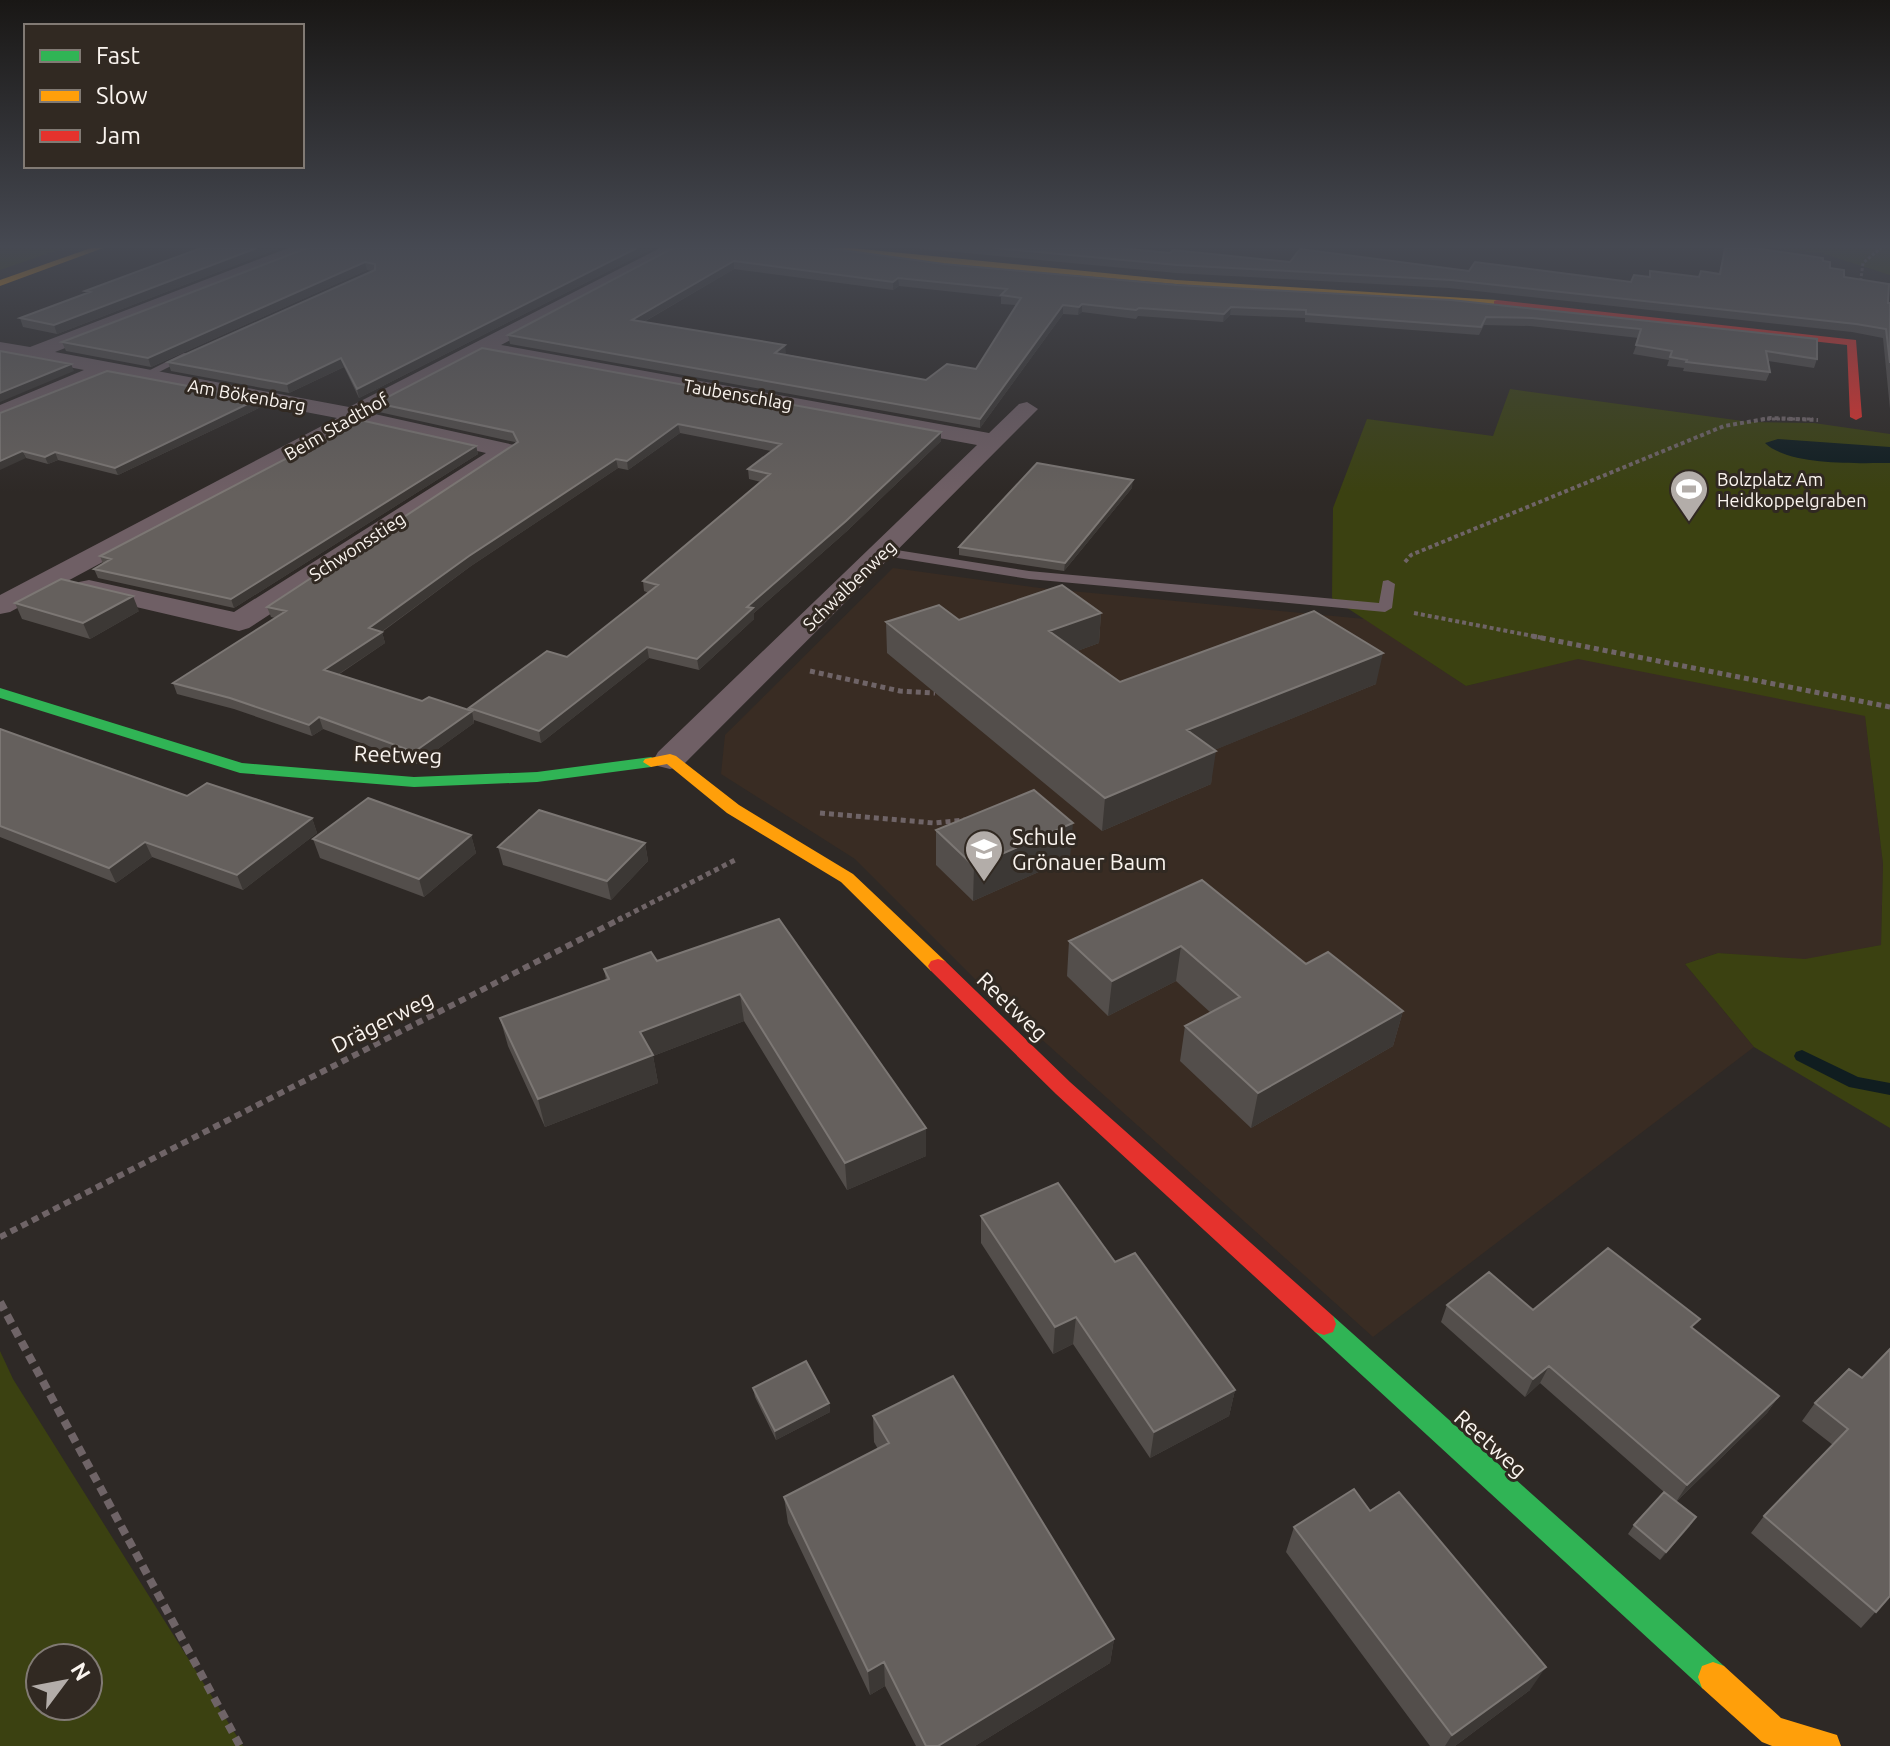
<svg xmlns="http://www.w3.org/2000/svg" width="1890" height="1746" font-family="Ubuntu,sans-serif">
  <rect width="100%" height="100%" fill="#2e2926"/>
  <path fill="#392c23" d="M 893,568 L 1040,588 L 1365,619 L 1466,686 L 1578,658 L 1865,715 L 1883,864 L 1881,945 L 1805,960 L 1718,953 L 1685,964 L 1754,1047 L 1373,1337 L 979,983 L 855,859 L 721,774 L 725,735 Z"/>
  <path fill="#3b4111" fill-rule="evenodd" d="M 0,248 L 64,248 L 0,270 Z
    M 1772,248 L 1890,248 L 1890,275 L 1821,253 Z
    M 1510,389 L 1750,422 L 1814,423 L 1890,434 L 1890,1128 L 1754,1047 L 1685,964 L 1718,953 L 1805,959 L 1881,945 L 1883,864 L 1865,716 L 1578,659 L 1466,686 L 1332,598 L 1333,508 L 1367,419 L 1493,436 Z
    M 0,1351 L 13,1379 L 243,1746 L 0,1746 ZM 40,1658 L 88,1658 L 88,1706 L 40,1706 Z"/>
  <path fill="#101d20" d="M 1778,439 L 1890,447 L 1890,463 C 1857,463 1789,466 1765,443 Z"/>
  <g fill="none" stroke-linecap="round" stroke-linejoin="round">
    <path fill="#101d20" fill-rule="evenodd" d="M 1802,1050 L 1858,1077 L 1890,1083 L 1890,1095 L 1849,1087 L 1796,1060 L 1794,1056 L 1796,1052 Z"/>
    <path stroke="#6f6467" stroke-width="3" stroke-dasharray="3 2" stroke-linecap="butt" d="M 1860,286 L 1863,263 L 1881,248
      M 1762,419 L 1813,419"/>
    <path stroke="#6f6467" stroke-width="4" stroke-dasharray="4 3" stroke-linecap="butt" d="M 1405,562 L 1411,555 L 1724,426 L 1771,418 L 1818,420
      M 1414,613 L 1543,638"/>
    <path stroke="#6f6467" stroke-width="5" stroke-dasharray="5 4" stroke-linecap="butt" d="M 1532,636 L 1890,707
      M 810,671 L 900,691 L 935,693
      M 820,813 L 934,823 L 965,820
      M 618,920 L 737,859"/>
    <path stroke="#6f6467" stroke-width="6" stroke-dasharray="7 5" stroke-linecap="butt" d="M 0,1237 L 622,918"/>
    <path stroke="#6f6467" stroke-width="8" stroke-dasharray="9 6" stroke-linecap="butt" d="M 0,1302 L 240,1746"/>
    <path fill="#6f5f65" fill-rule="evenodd" d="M 184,353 L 193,355 L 147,378 L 138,376 Z
      M 884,548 L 1029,571 L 1379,603 L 1383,581 L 1388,580 L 1395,584 L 1392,608 L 1385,612 L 1029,579 L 879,555 L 879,549 Z"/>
    <path fill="#6f5f65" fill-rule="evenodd" d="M 288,248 L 313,248 L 310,252 L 55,352 L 349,407 L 660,248 L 682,248 L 501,345 L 989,433 L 1019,404 L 1027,402 L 1038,409 L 682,766 L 670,769 L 658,766 L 654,759 L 658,752 L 977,445 L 483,354 L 370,413 L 514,445 L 518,450 L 514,455 L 249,628 L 239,631 L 89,596 L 79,594 L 75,588 L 79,582 L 89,580 L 234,612 L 486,453 L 359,424 L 10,612 L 0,614 L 0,595 L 337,418 L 109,375 L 0,420 L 0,405 L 84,370 L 0,354 L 0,342 L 30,347 Z"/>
    <path fill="#30b455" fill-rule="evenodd" d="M 0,688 L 242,763 L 414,777 L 537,772 L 651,757 L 659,762 L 651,767 L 537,782 L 414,787 L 240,773 L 0,698 Z
      M 1324,1313 L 1333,1316 L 1724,1666 L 1728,1677 L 1724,1688 L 1713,1692 L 1702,1688 L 1315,1332 L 1312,1324 L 1315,1316 Z"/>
    <path fill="#ff9f0a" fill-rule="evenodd" d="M 91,248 L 103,248 L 0,286 L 0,280 Z
      M 826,248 L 851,248 L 1176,280 L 1497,300 L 1502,303 L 1497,306 L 1176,286 L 944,265 Z
      M 670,754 L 676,756 L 739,805 L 853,874 L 945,961 L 948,966 L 945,971 L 931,971 L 841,882 L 727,813 L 667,764 L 651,767 L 643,762 L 645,759 Z
      M 1713,1662 L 1724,1666 L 1781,1718 L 1837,1735 L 1841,1746 L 1772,1746 L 1762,1742 L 1702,1688 L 1698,1677 L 1702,1666 Z"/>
    <path fill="#e5322d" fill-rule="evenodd" d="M 1497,300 L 1856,340 L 1862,417 L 1856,420 L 1850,417 L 1847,345 L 1494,305 L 1494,301 Z
      M 938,959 L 945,961 L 1070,1082 L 1333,1316 L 1336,1324 L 1333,1332 L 1324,1335 L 1315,1332 L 1056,1094 L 931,971 L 928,966 L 931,961 Z"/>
  </g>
  <path fill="#534e4b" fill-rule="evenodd" d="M 201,248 L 280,248 L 57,334 L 23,327 L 20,318 L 86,294 L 85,291 Z
    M 307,248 L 654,248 L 359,398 L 344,367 L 289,393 L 171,371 L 168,362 L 372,271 L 367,270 L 151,367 L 66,351 L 62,342 Z
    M 673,248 L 829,249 L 944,264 L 1817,339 L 1817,359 L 1814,368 L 1768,361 L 1770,372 L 1766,381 L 1683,371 L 1684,368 L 1667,366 L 1669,360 L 1633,354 L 1639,338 L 1530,326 L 1484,325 L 1479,335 L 1305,322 L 1305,318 L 1230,315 L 1223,322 L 1138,316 L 1136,319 L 1082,312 L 1078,315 L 1063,314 L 980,428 L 510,344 L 508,335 ZM 734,269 L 893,290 L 899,286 L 1001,297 L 1001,304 L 1016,305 L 976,369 L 926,380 L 784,354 L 786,353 L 644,322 Z
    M 914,248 L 1120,248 L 1290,262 L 1631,282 L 1649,277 L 1650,271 L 1699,277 L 1719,274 L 1725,248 L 1823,261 L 1830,268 L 1844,277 L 1890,303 L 1890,409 L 1883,338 L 1852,332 L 1449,288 L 1176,273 Z
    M 258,399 L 261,407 L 118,475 L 58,460 L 48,464 L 26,458 L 0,413 Z
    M 376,403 L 941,432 L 941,441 L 847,531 L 754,613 L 754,619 L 699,670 L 649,658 L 541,743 L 474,720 L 474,723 L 417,764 L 323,729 L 312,736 L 234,709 L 177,694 L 173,683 L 275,618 L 271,617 L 267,607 L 516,444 L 515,442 L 379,412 ZM 680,433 L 771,451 L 748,469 L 749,479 L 761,482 L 643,581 L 644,591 L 649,593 L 567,657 L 469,708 L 469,710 L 422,701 L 338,675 L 385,643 L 382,632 L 471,566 L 618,468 L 628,470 Z
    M 476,446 L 478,454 L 234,608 L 98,578 L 94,569 L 103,564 L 100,556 Z
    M 1132,488 L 1064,571 L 959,555 L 959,547 Z
    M 15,603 L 139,611 L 90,639 L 22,619 Z
    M 1101,613 L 1099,643 L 1077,651 L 1120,682 L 1376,684 L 1214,750 L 1211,784 L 1102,831 L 887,653 L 886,622 L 959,620 Z
    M 0,729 L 187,796 L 312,818 L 317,833 L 243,890 L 152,857 L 116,883 L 0,837 Z
    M 936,830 L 1070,858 L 973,901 L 936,865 Z
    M 471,835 L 476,853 L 424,897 L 320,858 L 313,839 Z
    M 645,843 L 648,861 L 611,900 L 503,865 L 498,847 Z
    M 1202,880 L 1306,964 L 1403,1011 L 1393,1046 L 1251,1128 L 1180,1061 L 1185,1026 L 1211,1013 L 1176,981 L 1108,1016 L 1067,976 L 1069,941 Z
    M 779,919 L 926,1128 L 926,1156 L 847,1190 L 744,1021 L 653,1056 L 658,1083 L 545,1127 L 508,1046 L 500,1018 L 606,980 L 604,969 L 657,961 Z
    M 981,1216 L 1115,1262 L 1235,1390 L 1229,1416 L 1150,1458 L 1073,1344 L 1053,1354 L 981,1243 Z
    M 1447,1305 L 1533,1310 L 1779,1396 L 1767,1413 L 1676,1502 L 1690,1526 L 1660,1560 L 1628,1534 L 1634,1525 L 1664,1492 L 1540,1383 L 1525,1397 L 1441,1322 Z
    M 1849,1369 L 1890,1596 L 1861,1628 L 1751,1533 L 1764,1516 L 1833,1445 L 1802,1421 L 1815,1403 Z
    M 753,1388 L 829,1403 L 830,1412 L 776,1440 L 755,1397 Z
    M 873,1416 L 1114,1639 L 1110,1663 L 975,1746 L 916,1746 L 885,1686 L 870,1695 L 788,1523 L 784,1497 L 878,1449 L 874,1442 Z
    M 1370,1511 L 1530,1690 L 1455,1746 L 1430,1746 L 1286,1552 L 1294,1527 Z"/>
  <path fill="#3c3835" d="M 257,248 L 280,248 L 57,334 L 54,325 Z
    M 637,248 L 654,248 L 359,398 L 357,389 Z
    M 734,261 L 734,269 L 633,328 L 632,320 Z
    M 365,262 L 367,270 L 151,367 L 148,358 Z
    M 898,278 L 899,286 L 893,290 L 893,282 Z
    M 1082,304 L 1082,312 L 1078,315 L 1079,307 Z
    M 1063,305 L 1063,314 L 980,428 L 980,419 Z
    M 1231,307 L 1230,315 L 1223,322 L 1224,314 Z
    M 785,345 L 786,353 L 776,362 L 775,353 Z
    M 341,358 L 344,367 L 289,393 L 287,384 Z
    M 71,364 L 74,371 L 0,402 L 0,393 Z
    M 258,399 L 261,407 L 118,475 L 115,468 Z
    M 678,424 L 680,433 L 628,470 L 627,461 Z
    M 941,432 L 941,441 L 847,531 L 754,613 L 754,619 L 699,670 L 697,659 L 747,607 Z
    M 476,446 L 478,454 L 234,608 L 231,599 Z
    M 22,451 L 26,458 L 0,470 L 0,461 Z
    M 55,452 L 58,460 L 48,464 L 45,457 Z
    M 616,459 L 618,468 L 471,566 L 381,632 L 382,632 L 385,643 L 328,681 L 324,670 L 369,628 L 469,556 Z
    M 1133,480 L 1132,488 L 1064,571 L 1065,563 Z
    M 133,596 L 139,611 L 90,639 L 83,623 Z
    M 1101,613 L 1099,643 L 1047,662 L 1049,631 Z
    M 647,647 L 649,658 L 541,743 L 539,731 Z
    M 1383,653 L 1376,684 L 1183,763 L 1187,730 Z
    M 472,711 L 474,723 L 417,764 L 414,752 Z
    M 319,717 L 323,729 L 312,736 L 309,725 Z
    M 1216,751 L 1211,784 L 1102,831 L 1105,798 Z
    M 312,818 L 317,833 L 243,890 L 237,875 Z
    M 1073,823 L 1070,858 L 973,901 L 974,866 Z
    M 471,835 L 476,853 L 424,897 L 419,879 Z
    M 145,842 L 152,857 L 116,883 L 109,868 Z
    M 645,843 L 648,861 L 611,900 L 607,881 Z
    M 1181,946 L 1176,981 L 1108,1016 L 1112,981 Z
    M 740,994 L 744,1021 L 653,1056 L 658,1083 L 545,1127 L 538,1099 L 640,1032 Z
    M 1403,1011 L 1393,1046 L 1251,1128 L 1258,1093 Z
    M 926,1128 L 926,1156 L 847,1190 L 845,1163 Z
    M 1076,1317 L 1073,1344 L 1053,1354 L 1055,1327 Z
    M 1549,1366 L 1540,1383 L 1525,1397 L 1533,1379 Z
    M 1235,1390 L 1229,1416 L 1150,1458 L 1154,1432 Z
    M 1779,1396 L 1767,1413 L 1676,1502 L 1687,1485 Z
    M 829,1403 L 830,1412 L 776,1440 L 775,1431 Z
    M 1696,1517 L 1690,1526 L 1660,1560 L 1666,1552 Z
    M 1114,1639 L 1110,1663 L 975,1746 L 938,1746 Z
    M 884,1662 L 885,1686 L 870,1695 L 868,1671 Z
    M 1546,1667 L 1530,1690 L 1455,1746 L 1445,1746 L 1452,1735 Z"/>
  <path fill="#65605d" stroke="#7c7774" stroke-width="2" fill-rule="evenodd" d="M 201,248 L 257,248 L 54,325 L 20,318 L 90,292 L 85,291 Z
    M 307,248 L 637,248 L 357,389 L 341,358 L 287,384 L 168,362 L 375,270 L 375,264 L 365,262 L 148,358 L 62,342 Z
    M 673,248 L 827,248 L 944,264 L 1177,285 L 1451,300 L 1817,339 L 1817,359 L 1766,351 L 1770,372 L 1686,362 L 1687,360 L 1670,357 L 1672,351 L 1636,345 L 1641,329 L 1532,318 L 1486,317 L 1481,327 L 1306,314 L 1306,310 L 1231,307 L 1224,314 L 1139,308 L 1136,310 L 1082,304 L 1079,307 L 1063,305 L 980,419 L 508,335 ZM 734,261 L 893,282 L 898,278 L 1007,289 L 1001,295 L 1021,298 L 976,369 L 947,364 L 926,380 L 775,353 L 785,345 L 632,320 Z
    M 995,248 L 1120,248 L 1170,253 L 1173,250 L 1290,262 L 1300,249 L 1469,271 L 1475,262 L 1631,282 L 1634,275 L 1650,277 L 1650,271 L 1699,277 L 1701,271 L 1720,274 L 1725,248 L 1753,248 L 1823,258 L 1823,261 L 1830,262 L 1830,268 L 1844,270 L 1844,277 L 1889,284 L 1888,303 L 1890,303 L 1890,363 L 1886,329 L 1856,324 L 1451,280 L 1177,265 Z
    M 482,348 L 941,432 L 846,521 L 747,607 L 753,608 L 697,659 L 647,647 L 539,731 L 469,708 L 547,651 L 567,657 L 658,585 L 643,581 L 770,474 L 748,469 L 781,444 L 678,424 L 627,461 L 616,459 L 469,556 L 369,628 L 382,632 L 324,670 L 422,701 L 429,697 L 472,711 L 414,752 L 319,717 L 309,725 L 230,698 L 173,683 L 286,611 L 267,607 L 518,442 L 513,432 L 376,403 Z
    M 0,351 L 71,364 L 0,393 Z
    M 107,371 L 258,399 L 115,468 L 55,452 L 45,457 L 22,451 L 0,461 L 0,413 Z
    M 360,420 L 476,446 L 231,599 L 94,569 L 111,559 L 100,556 Z
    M 1037,463 L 1133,480 L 1065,563 L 959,547 Z
    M 61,579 L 133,596 L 83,623 L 15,603 Z
    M 1062,585 L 1101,613 L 1049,631 L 1120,682 L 1314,611 L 1383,653 L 1187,730 L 1216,751 L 1105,798 L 886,622 L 939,605 L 959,620 Z
    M 0,729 L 187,796 L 207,783 L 312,818 L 237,875 L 145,842 L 109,868 L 0,826 Z
    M 1034,790 L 1073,823 L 974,866 L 936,830 Z
    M 368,798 L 471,835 L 419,879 L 313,839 Z
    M 539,810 L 645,843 L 607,881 L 498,847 Z
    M 1202,880 L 1306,964 L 1328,952 L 1403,1011 L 1258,1093 L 1185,1026 L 1240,997 L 1181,946 L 1112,981 L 1069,941 Z
    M 779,919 L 926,1128 L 845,1163 L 740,994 L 640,1032 L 653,1055 L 538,1099 L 500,1018 L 609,979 L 604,969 L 651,952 L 657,961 Z
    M 1058,1183 L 1115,1262 L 1135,1253 L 1235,1390 L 1154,1432 L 1076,1317 L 1055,1327 L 981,1216 Z
    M 1608,1248 L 1700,1319 L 1691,1327 L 1779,1396 L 1687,1485 L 1549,1366 L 1533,1379 L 1447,1305 L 1489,1272 L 1533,1310 Z
    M 1890,1349 L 1890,1596 L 1876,1612 L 1764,1516 L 1848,1429 L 1815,1403 L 1849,1369 L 1862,1378 Z
    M 806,1361 L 829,1403 L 775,1431 L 753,1388 Z
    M 953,1376 L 1114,1639 L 938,1746 L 926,1746 L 884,1662 L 868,1671 L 784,1497 L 889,1443 L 873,1416 Z
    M 1354,1489 L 1370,1511 L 1399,1492 L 1546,1667 L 1452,1735 L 1294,1527 Z
    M 1664,1492 L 1696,1517 L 1666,1552 L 1634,1525 Z"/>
  <linearGradient id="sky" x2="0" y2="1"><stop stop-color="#191715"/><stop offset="0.5" stop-color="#464952"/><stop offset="1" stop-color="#464952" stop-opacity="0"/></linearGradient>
  <rect width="1890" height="492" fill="url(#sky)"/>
  <defs>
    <g id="stadium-pin" transform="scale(2)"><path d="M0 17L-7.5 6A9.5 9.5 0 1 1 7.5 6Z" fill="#b3ada9" stroke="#312922"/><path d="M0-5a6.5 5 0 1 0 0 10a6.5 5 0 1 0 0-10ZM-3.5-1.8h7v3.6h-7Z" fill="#fff"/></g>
    <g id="school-pin" transform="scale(2)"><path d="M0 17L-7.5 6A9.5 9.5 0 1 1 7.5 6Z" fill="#b3ada9" stroke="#312922"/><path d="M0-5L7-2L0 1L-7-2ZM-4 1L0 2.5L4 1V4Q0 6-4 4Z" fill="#fff"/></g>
  </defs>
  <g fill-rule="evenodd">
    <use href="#stadium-pin" x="1689" y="489"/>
    <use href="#school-pin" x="984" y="849"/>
  </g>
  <g text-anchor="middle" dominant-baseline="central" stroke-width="6" stroke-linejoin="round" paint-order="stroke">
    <g font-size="18" fill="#faf4ef" stroke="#312922">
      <text transform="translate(738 394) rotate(10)">Taubenschlag</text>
      <text transform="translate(247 395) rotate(10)">Am Bökenbarg</text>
      <text transform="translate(336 426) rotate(-30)">Beim Stadthof</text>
      <text transform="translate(357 546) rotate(-33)">Schwonsstieg</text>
      <text transform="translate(849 585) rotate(-44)">Schwalbenweg</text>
    </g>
    <g font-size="18" fill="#faf4ef" stroke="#312922" text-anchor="start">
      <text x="1717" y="479">Bolzplatz Am<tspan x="1717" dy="21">Heidkoppelgraben</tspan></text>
    </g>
    <g font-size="22" fill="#faf4ef" stroke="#312922">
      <text transform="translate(398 754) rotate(2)">Reetweg</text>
      <text transform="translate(1013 1006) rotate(44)">Reetweg</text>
      <text transform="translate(382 1021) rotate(-27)">Drägerweg</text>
      <text transform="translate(1491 1443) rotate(42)">Reetweg</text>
    </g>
    <g font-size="22" fill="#faf4ef" stroke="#312922" text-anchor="start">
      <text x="1012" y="836">Schule<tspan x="1012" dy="25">Grönauer Baum</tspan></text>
    </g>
  </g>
  <rect x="24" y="24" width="280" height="144" fill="#312922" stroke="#817a74" stroke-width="2"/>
  <rect x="40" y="50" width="40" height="12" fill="#30b455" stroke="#817a74" stroke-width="2"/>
  <text x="96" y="64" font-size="24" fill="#faf4ef">Fast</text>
  <rect x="40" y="90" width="40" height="12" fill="#ff9f0a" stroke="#817a74" stroke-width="2"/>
  <text x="96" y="104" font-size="24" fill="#faf4ef">Slow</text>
  <rect x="40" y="130" width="40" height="12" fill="#e5322d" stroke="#817a74" stroke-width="2"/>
  <text x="96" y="144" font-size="24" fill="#faf4ef">Jam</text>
  <g transform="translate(64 1682) rotate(58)"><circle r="38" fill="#312922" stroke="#817a74" stroke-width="2"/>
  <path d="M0-6L14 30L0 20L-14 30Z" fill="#b3ada9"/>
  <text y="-12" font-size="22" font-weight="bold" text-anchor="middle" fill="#faf4ef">N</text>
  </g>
</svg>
